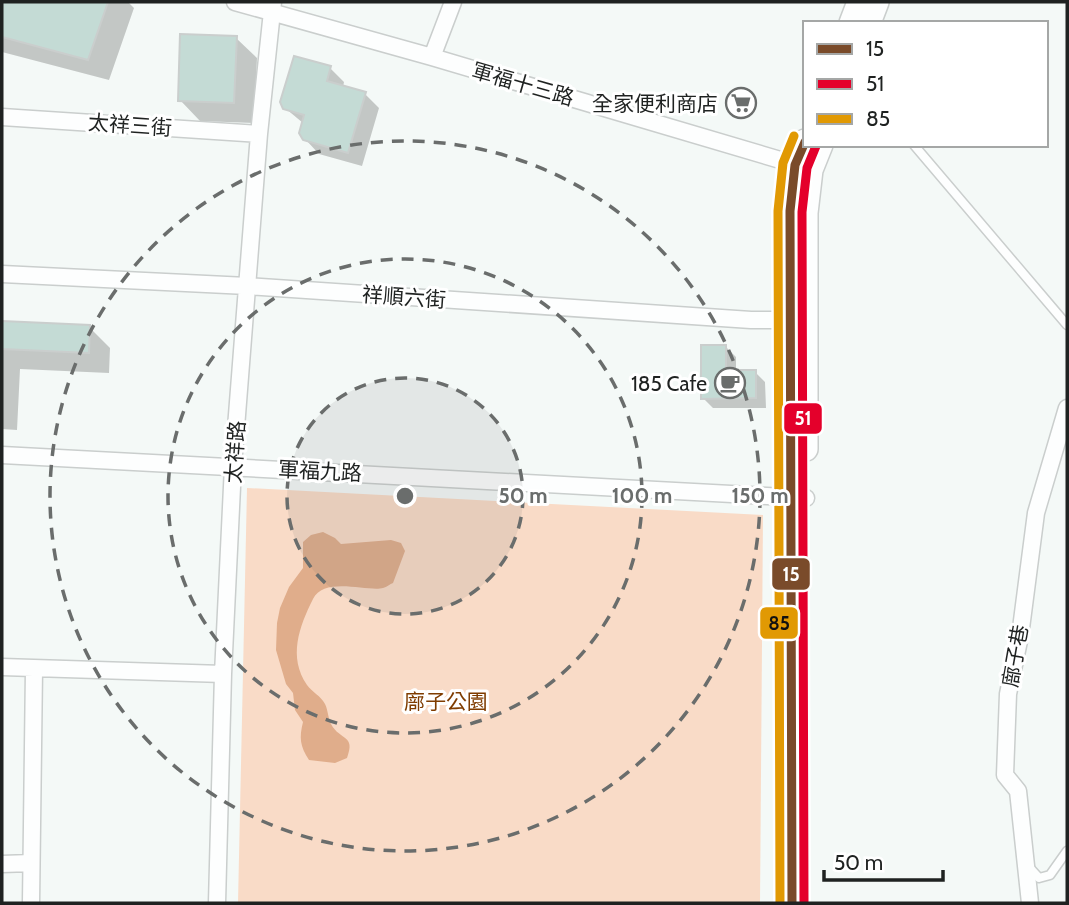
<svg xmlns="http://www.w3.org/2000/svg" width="1069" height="905" font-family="Cabin,'Noto Sans TC',sans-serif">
  <rect width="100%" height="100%" fill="#f4f9f7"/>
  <path fill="#f9dbc7" d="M 247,488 L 763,515 L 760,903 L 238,903 Z"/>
  <path fill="#e0ad8b" d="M 323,532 L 335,538 L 341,544 L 391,540 L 401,543 L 405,551 L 393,583 C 390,584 387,587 383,588 C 368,592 324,576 313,599 C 299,627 288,657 307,685 C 312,692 321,696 325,704 C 328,710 328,718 331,724 C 340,741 356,734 347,758 L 335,763 L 309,760 C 300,746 299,738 303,722 L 295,710 L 293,693 L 286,684 L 276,650 L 277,623 L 280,608 L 289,587 L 303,568 L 303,542 L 311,535 Z"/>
  <path fill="#0003" d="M 2,2 L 128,2 L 134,8 L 109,80 L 2,52 Z
    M 236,38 L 257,58 L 254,123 L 200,121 L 180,100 Z
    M 330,68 L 344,82 L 343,87 L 365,94 L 379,108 L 362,166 L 319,154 L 305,139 L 303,123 L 285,108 Z
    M 2,323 L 89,327 L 110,348 L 109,373 L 20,369 L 17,430 L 2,429 Z
    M 725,346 L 736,357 L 736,372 L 755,372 L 765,382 L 766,408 L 713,408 L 703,398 Z"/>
  <path fill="#c4dbd5" stroke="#cacecd" stroke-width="2" d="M 2,2 L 108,2 L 88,60 L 2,37 Z
    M 180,34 L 237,36 L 234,103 L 178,101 Z
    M 294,56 L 331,66 L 327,81 L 366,92 L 348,153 L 303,140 L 299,133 L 304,115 L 283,109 L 280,102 Z
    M 2,321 L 90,325 L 89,353 L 2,349 Z
    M 701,345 L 726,345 L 726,370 L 756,370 L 756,398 L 701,399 Z"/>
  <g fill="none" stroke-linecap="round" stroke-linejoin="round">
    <g stroke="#cacecd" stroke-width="11">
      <path id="service" d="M 914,145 L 1067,325
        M 1029,867 L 1039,878 L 1050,875 L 1067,851"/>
    </g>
    <g stroke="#cacecd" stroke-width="19">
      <path id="minor" d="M 235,2 L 432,57 L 804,167
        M 432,57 L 453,2
        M 2,117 L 259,134
        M 2,274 L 247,286 L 751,320 L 801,320
        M 2,455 L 806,498
        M 2,667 L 223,674
        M 2,864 L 31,863
        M 31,903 L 34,669
        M 217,903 L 223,674 L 233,466 L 259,134 L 273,2
        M 1030,903 L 1018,791 L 1005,775 L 1008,694 L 1020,636 L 1036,513 L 1067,408"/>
    </g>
    <g stroke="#cacecd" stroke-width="26">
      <path id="secondary" d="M 851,23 L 859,2
        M 869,23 L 877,2
        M 806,449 L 806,213 L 811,170 L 821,145
        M 792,903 L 790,211 L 795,165 L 805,141"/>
    </g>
    <use href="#service" stroke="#fdfefe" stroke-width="8"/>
    <use href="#minor" stroke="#fdfefe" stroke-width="16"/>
    <use href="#secondary" stroke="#fdfefe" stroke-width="23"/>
    <g stroke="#fff" stroke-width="14">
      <path id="bus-1" d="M 792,903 L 790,211 L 795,165 L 805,142"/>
    </g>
    <g stroke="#fff" stroke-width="14">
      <path id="bus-2" d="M 804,903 L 802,212 L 807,168 L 816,146"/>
    </g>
    <g stroke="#fff" stroke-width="14">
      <path id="bus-3" d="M 780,903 L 778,211 L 783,163 L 794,136"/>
    </g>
    <use href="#bus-1" stroke="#7a4b2a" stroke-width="9"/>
    <use href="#bus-2" stroke="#e4002b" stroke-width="9"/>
    <use href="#bus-3" stroke="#e19903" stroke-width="9"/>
  </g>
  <circle cx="405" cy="496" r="118" fill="#6a6d6c" fill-opacity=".12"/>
  <g fill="none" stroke="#6a6d6c" stroke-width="3.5" stroke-dasharray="12 9">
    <circle cx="405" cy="496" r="118"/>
    <circle cx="405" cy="496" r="237"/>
    <circle cx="405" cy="496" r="355"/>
  </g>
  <defs>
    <g id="supermarket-ring" transform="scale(1.575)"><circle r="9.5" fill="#fff" stroke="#6a6d6c" stroke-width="1.5"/><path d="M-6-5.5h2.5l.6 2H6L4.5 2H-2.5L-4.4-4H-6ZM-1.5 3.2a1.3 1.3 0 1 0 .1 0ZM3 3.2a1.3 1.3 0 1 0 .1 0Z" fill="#6a6d6c"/></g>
    <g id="cafe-ring" transform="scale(1.575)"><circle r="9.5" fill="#fff" stroke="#6a6d6c" stroke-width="1.5"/><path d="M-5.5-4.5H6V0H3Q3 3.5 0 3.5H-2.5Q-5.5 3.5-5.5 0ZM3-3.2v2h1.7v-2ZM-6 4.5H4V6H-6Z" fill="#6a6d6c"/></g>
  </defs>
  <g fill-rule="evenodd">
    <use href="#supermarket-ring" x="741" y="103"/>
    <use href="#cafe-ring" x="730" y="383"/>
  </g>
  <g text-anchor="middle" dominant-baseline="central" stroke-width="6" stroke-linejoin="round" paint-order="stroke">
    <g font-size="21" fill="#1f2221" stroke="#fff">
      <text transform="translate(523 84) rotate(16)">軍福十三路</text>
      <text transform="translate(130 125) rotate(4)">太祥三街</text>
      <text transform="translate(404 297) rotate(4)">祥順六街</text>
      <text transform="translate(235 452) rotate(-86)">太祥路</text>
      <text transform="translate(320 471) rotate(3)">軍福九路</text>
      <text transform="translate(1015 656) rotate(-80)">廍子巷</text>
    </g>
    <g font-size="21" fill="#1f2221" stroke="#fff" text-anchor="end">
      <text x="718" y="103">全家便利商店</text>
      <text x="707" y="383">185 Cafe</text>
    </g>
    <g font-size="21" fill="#7f3c00" stroke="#fff">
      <text x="446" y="701">廍子公園</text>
    </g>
  </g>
  <circle cx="405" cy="496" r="10" fill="#6a6d6c" stroke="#fff" stroke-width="3.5"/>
  <g font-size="21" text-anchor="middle" font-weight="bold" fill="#6a6d6c" stroke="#fff" stroke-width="6" stroke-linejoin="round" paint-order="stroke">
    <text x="523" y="503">50 m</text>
    <text x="642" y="503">100 m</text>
    <text x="760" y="503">150 m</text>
  </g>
  <g stroke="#fff" stroke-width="2.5">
    <rect x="783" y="402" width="40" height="33" rx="7" fill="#e4002b"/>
    <rect x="771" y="557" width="40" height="34" rx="7" fill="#7a4b2a"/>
    <rect x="759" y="606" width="40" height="34" rx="7" fill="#e19903"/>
  </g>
  <g font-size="19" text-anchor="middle" font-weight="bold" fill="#fff">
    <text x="803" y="425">51</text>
    <text x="791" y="581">15</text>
  </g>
  <g font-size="19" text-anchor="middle" font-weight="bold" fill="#111">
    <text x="779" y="630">85</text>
  </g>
  <rect width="1069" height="905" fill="none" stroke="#1f2221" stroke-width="7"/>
  <rect x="803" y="21" width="245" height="126" fill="#ffffff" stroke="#a5a7a6" stroke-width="2"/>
  <rect x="817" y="44" width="35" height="10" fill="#7a4b2a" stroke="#a5a7a6" stroke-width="2"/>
  <text x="866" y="56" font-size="21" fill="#1f2221">15</text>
  <rect x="817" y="79" width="35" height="10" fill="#e4002b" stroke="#a5a7a6" stroke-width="2"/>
  <text x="866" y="91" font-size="21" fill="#1f2221">51</text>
  <rect x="817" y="114" width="35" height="10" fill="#e19903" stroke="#a5a7a6" stroke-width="2"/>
  <text x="866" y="126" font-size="21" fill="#1f2221">85</text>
  <path d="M824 870v10h119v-10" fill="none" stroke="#1f2221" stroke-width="3.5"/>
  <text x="834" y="870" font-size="21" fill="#1f2221" stroke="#ffffff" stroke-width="5" paint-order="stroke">50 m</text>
</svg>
